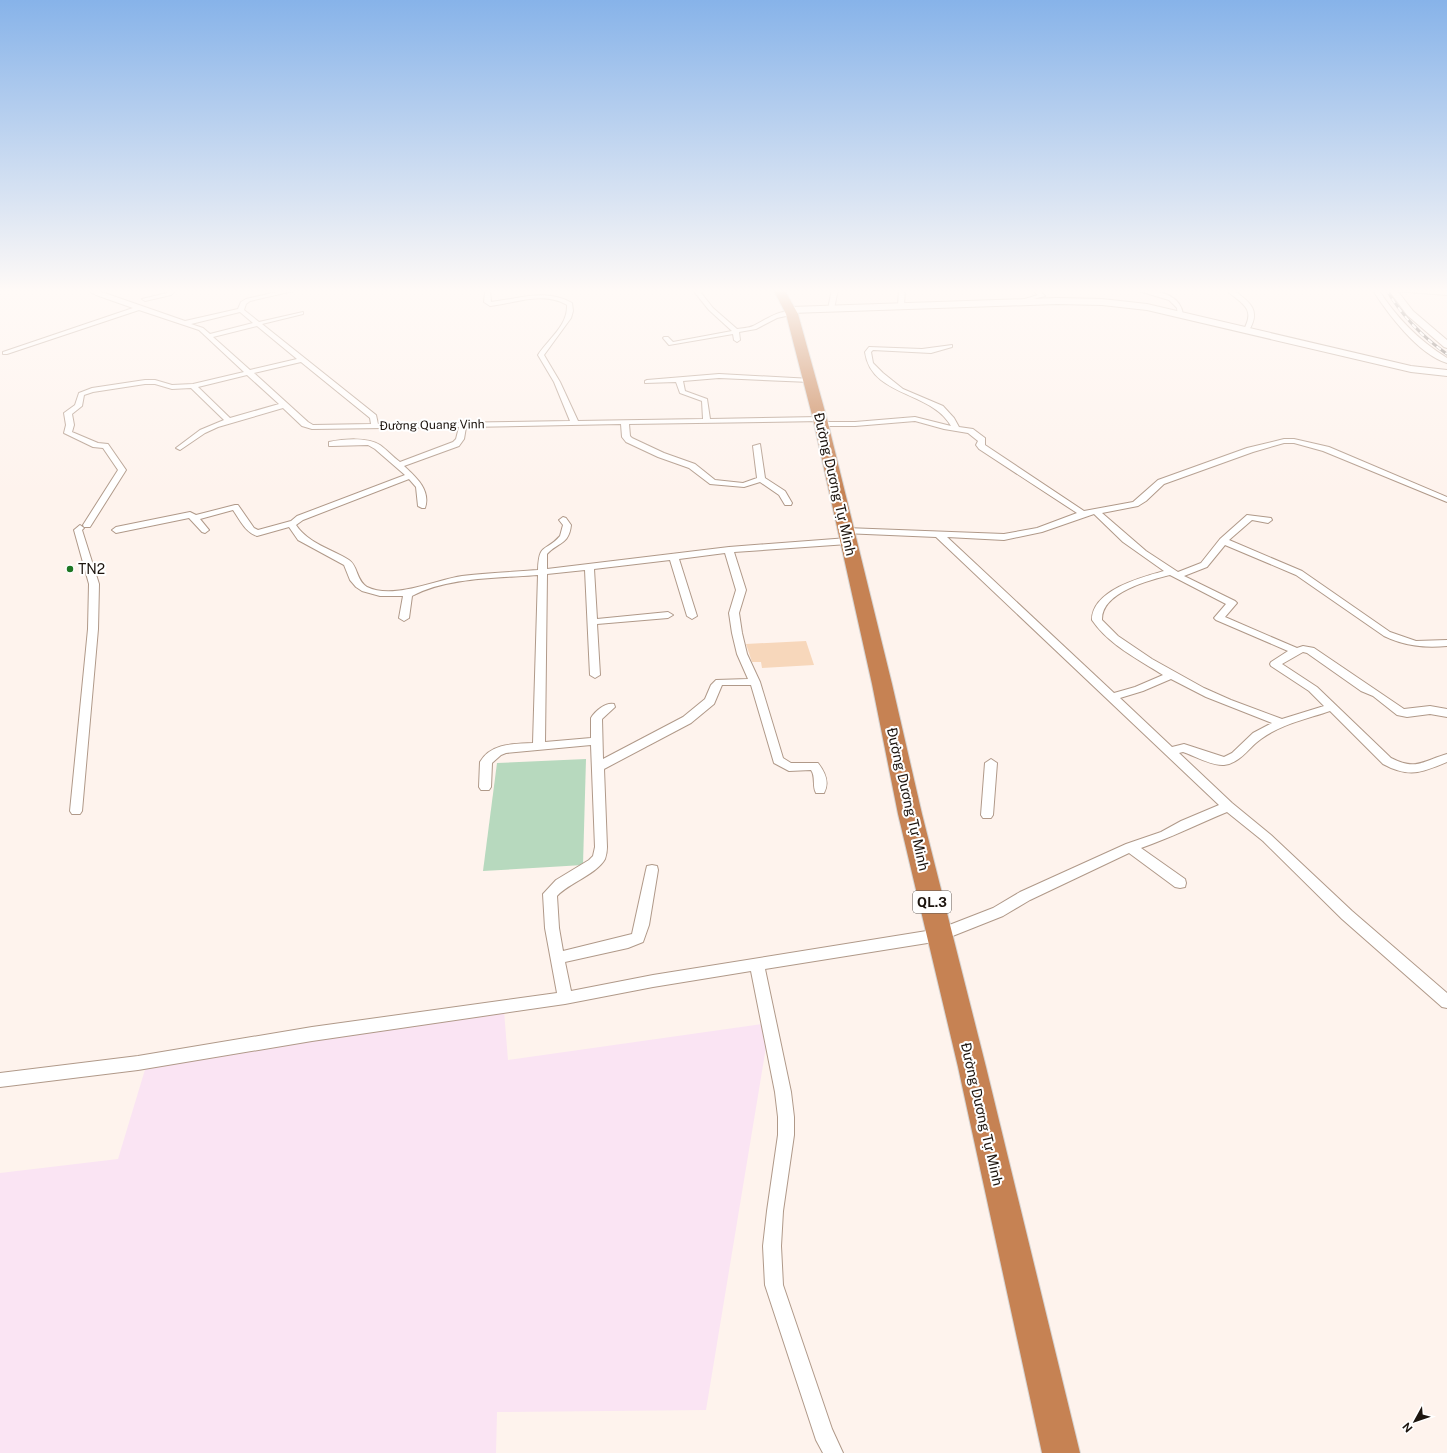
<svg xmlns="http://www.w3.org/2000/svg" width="1447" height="1453" font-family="'Public Sans',sans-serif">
  <rect width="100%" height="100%" fill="#fef3ed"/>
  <path fill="#fae4f3" d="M 504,1011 L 508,1060 L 770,1023 L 706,1410 L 497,1412 L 496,1453 L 0,1453 L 0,1173 L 118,1159 L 147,1063 Z"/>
  <path fill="#b7d9be" d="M 586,759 L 583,865 L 483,871 L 497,763 Z"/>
  <path fill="#f7d7bb" d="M 806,641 L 814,665 L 762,668 L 761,662 L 752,662 L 746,644 Z"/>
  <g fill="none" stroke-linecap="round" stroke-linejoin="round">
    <g stroke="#b09989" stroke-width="2">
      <path id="street" d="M 86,289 L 93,289 L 185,321 L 238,309 L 241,302 L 246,299 L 290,289 L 302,289 L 250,301 L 246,304 L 244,310 L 259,322 L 303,312 L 303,314 L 262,324 L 376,415 L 378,424 L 570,421 L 554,382 L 538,355 C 548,339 568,326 567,305 C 543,291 516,303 490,306 L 484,302 L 485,292 L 479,289 L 490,290 L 491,302 C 519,299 545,288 572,303 L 573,311 L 571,318 L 544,355 L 560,382 L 578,421 L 703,419 L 702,401 L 680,393 L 676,382 L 645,383 L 645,381 L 647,380 L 719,374 L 812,379 L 812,381 L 810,382 L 719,378 L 683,381 L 685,391 L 707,399 L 710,419 L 820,417 L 823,417 L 823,421 L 629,424 L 630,436 L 632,438 L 664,453 L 695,464 L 715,480 L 743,483 L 757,478 L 753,446 L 760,444 L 765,478 L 785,491 L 792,503 L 791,505 L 785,505 L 779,495 L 760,482 L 744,487 L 710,484 L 689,468 L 658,457 L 626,442 L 622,437 L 621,424 L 466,427 L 464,439 L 459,446 L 404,466 C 416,477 431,490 425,508 L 422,508 L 418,506 L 416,487 L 409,479 L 303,520 L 296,525 C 309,544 330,548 349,560 C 358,566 356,580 367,587 C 393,600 435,580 462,576 C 487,573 513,572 538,570 C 539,542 545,553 560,536 L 563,525 L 559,520 L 563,517 L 566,518 L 571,525 C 569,545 558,542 547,554 L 547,569 L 729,547 L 848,538 L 852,541 L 848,544 L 734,552 L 746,590 L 739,613 L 742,633 L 747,654 L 760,682 L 783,758 L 791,763 L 818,763 C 825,772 830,782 824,793 L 816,793 C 812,786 816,777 811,770 L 789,771 L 774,763 L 751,685 L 722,685 L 714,704 L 691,723 L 604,769 L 607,847 C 607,851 606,856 605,859 C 597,874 569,883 557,896 L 559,928 L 563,951 L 632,934 L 646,870 L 647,866 L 652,865 L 657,866 L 658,870 L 649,925 L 643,942 L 628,948 L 565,962 L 571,991 L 653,975 L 939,929 L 993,908 L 1020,892 L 1126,844 L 1161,832 L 1181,821 L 1219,805 L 936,537 L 843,533 L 843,529 L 846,528 L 1004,534 L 1037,528 L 1077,513 L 979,449 L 976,445 L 978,441 L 968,433 L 944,429 L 915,421 L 855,426 L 818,426 L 817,424 L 821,422 L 855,422 L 915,417 L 951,426 C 932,391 871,397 865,352 L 869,347 L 922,349 L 952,345 L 952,347 L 931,353 L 873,350 L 871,352 L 873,363 L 883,373 L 903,389 L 943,406 L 954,418 L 959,427 L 973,429 L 985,438 L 985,445 L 1084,511 L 1133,502 L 1158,480 L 1247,448 L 1284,439 L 1294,439 L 1329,447 L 1447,497 L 1447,502 L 1323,451 L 1294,443 L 1284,443 L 1253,452 L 1164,484 L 1146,501 L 1138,506 L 1102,513 L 1146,551 L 1178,572 L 1201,563 L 1220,539 L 1247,515 L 1271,518 L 1272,520 L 1268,523 L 1252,520 L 1229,540 L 1302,571 L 1390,632 L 1416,641 L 1447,640 L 1447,646 C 1424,648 1405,646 1384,636 L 1296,575 L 1225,545 L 1207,567 L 1184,576 L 1235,601 L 1237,603 L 1225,617 L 1297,648 L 1303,646 L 1314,648 L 1404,709 L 1430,706 L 1447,709 L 1447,717 L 1430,714 L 1407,717 L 1397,715 L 1373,696 L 1361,691 L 1307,653 L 1303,652 L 1282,664 L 1317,687 L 1391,758 C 1416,771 1423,761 1447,754 L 1447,762 C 1421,773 1409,778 1383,764 L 1330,711 C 1307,719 1281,724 1261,739 C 1249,747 1241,763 1224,765 C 1212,766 1195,756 1183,752 L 1179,753 L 1232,803 L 1271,835 L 1352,911 L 1447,993 L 1447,1008 L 1442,1007 L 1342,919 L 1263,841 L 1227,812 C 1198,824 1170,838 1141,848 L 1185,879 L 1186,883 L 1185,887 L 1180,888 L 1175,887 L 1129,853 L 1030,900 L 1003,916 L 940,941 L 765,969 L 791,1092 L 794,1117 L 794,1135 L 783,1211 L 781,1246 L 783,1285 L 832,1429 L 843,1453 L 823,1453 L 816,1440 L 765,1285 L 763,1246 L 767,1211 L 778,1135 L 778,1117 L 775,1092 L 751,971 L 653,987 L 565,1004 L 312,1041 L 138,1070 L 0,1087 L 0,1073 L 138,1056 L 312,1027 L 557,993 L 545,928 L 543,894 L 556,880 L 589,860 L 593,856 L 595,847 L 591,745 L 506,753 L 501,755 L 492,763 L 491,787 L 489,790 L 481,790 L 479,787 L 480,762 C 491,743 514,744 533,743 L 538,575 C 500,578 446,577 412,596 L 409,618 L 404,621 L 399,618 L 403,596 L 380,596 L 362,591 L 356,587 L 350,580 L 344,565 L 298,540 L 289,527 L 257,536 C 245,532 240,520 233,510 L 200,519 L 209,530 L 205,533 L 202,532 L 189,518 L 116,533 L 112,530 L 116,527 L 190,512 L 196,515 L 235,505 L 238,505 L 254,528 L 258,530 L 291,521 L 297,516 L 405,475 L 375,449 L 368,445 L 332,446 L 329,446 L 329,442 C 344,439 367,437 380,445 C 387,450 393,457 400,462 L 453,442 L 456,439 L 459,427 L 312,429 L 302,426 L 283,408 L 218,427 L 205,433 L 180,450 L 176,448 L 200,430 L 224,420 L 191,388 L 172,389 L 155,384 L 145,384 L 93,392 L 84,395 L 82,406 L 72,414 L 74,425 L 72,432 L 98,443 L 108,444 L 126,470 L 90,527 L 84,527 L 83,525 L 118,470 L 103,448 L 93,447 L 64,433 L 66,425 L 64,413 L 75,405 L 79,393 L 92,388 L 145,380 L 155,380 L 172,385 L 193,384 L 244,372 L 199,330 L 139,310 L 7,354 L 3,354 L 3,352 L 133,308 L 96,295 ZM 240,312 L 253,323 L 210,334 L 203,328 L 191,324 ZM 257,326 L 297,359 L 250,370 L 213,337 ZM 301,362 L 370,418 L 371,424 L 313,425 L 308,422 L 254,373 ZM 247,375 L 279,404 L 230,418 L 198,387 ZM 1094,514 L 1123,542 L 1164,571 C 1142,577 1092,590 1092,620 C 1109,645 1138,659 1163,675 L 1135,687 L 1114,693 L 947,537 L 1004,540 L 1042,532 ZM 725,553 L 736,590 L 729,613 L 732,633 L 737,654 L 748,679 L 716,680 L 711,685 L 705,699 L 683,717 L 603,759 L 602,719 L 615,707 L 614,704 C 606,702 595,711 591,718 L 591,738 L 545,742 L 547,574 L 585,570 L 590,675 L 595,678 L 600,675 L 597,624 L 668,618 L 673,615 L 668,612 L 597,619 L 594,569 L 670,560 L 687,616 L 692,619 L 697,616 L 679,559 ZM 1170,575 L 1226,604 L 1214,618 L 1216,620 L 1288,651 L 1271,662 L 1270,664 L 1271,666 L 1309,691 L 1324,706 L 1282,719 L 1231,700 L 1204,688 L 1152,659 L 1118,636 L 1102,620 C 1101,592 1150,580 1170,575 ZM 1171,679 L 1206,697 L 1272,723 L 1253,733 L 1232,753 L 1224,757 L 1184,744 L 1172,747 L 1120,698 L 1143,691 Z
        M 171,289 L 178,289 L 171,295 L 145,301 L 142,299 L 167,293 Z
        M 692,289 L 698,289 L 713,308 L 737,329 C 742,328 749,328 753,326 C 764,321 783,306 795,314 L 777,318 L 756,329 L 739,332 L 740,340 L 737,342 L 734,340 L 733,334 L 669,345 L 663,338 L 664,337 L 668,337 L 673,342 L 732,331 L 709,310 Z
        M 832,289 L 838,289 L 834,309 L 831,311 L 828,309 Z
        M 899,289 L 905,289 L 904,306 L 901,308 L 898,306 Z
        M 1031,289 L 1038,289 L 1045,296 L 1018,303 L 1018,301 L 1038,295 Z
        M 1132,289 C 1151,289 1181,292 1183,315 L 1178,316 L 1177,308 L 1169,300 Z
        M 1225,289 L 1232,289 C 1250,302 1262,310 1248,332 L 1243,331 C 1257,307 1241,304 1225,289 Z
        M 1372,289 L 1378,289 C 1396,317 1418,340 1447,358 L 1447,363 C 1418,354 1388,314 1372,289 Z
        M 1391,289 L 1447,291 L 1447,295 L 1394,291 Z
        M 80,525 L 84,528 L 82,530 L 99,584 L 98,629 L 82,811 L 80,814 L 72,814 L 70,811 L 88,629 L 89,584 L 74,530 Z
        M 991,759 L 997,763 L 993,815 L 991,818 L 983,818 L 981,815 L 985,763 Z"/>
    </g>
    <g stroke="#b09989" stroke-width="2">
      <path id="secondary" d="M 1388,289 L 1396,289 L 1413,311 L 1447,340 L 1447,348 L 1444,347 L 1407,315 Z
        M 1057,298 L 1102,299 L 1147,304 L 1411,366 L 1447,370 L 1447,376 L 1411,372 L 1147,310 L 1102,305 L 1057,304 L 791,313 L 787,310 L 791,307 Z"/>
    </g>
    <g stroke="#d6d5d4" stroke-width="2">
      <path id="highway" d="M 773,289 L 784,289 L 798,314 L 827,419 L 892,684 L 922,814 L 986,1067 L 1080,1453 L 1042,1453 L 958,1067 L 898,814 L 872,684 L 813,419 L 786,314 Z"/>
    </g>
    <use href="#street" fill="#fff" fill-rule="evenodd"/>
    <use href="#secondary" fill="#fff" fill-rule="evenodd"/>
    <use href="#highway" fill="#c68253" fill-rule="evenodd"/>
    <g stroke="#615852" stroke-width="3">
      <path id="rail" d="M 1386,289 C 1402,316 1421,336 1447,354"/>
    </g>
    <use href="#rail" stroke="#fff" stroke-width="2" stroke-dasharray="5.5" stroke-linecap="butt"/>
  </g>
  <linearGradient id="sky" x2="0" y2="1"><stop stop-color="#87b3e9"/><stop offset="0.59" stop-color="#fffaf7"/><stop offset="1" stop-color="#fffaf7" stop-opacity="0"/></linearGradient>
  <rect width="1447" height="493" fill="url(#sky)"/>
  <circle fill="#1d7623" stroke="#fff" stroke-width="1.5" cx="70" cy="569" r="4"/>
  <g text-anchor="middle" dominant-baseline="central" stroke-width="4" stroke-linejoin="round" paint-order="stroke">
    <g font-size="12" fill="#1c140e" stroke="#fff">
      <text transform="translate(432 425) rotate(-1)">Đường Quang Vinh</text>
    </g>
    <rect fill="#fff" stroke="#605a56" stroke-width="1" x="913" y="891" width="38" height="22" rx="3"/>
    <g font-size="13" font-weight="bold" fill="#1c140e">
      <text x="932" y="902">QL.3</text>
    </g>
    <g font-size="14" fill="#1c140e" stroke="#fff">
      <text transform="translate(835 484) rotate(77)">Đường Dương Tự Minh</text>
      <text transform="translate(908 799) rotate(77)">Đường Dương Tự Minh</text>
      <text transform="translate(982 1114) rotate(77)">Đường Dương Tự Minh</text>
    </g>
    <g font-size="14" fill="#1c140e" stroke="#fff" text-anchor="start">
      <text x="78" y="569">TN2</text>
    </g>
  </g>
  <g transform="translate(1415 1421) rotate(230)" stroke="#ffffff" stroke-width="3" paint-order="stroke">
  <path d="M0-3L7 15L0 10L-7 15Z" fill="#1c140e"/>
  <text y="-6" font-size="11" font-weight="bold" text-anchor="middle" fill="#1c140e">N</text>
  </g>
</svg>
